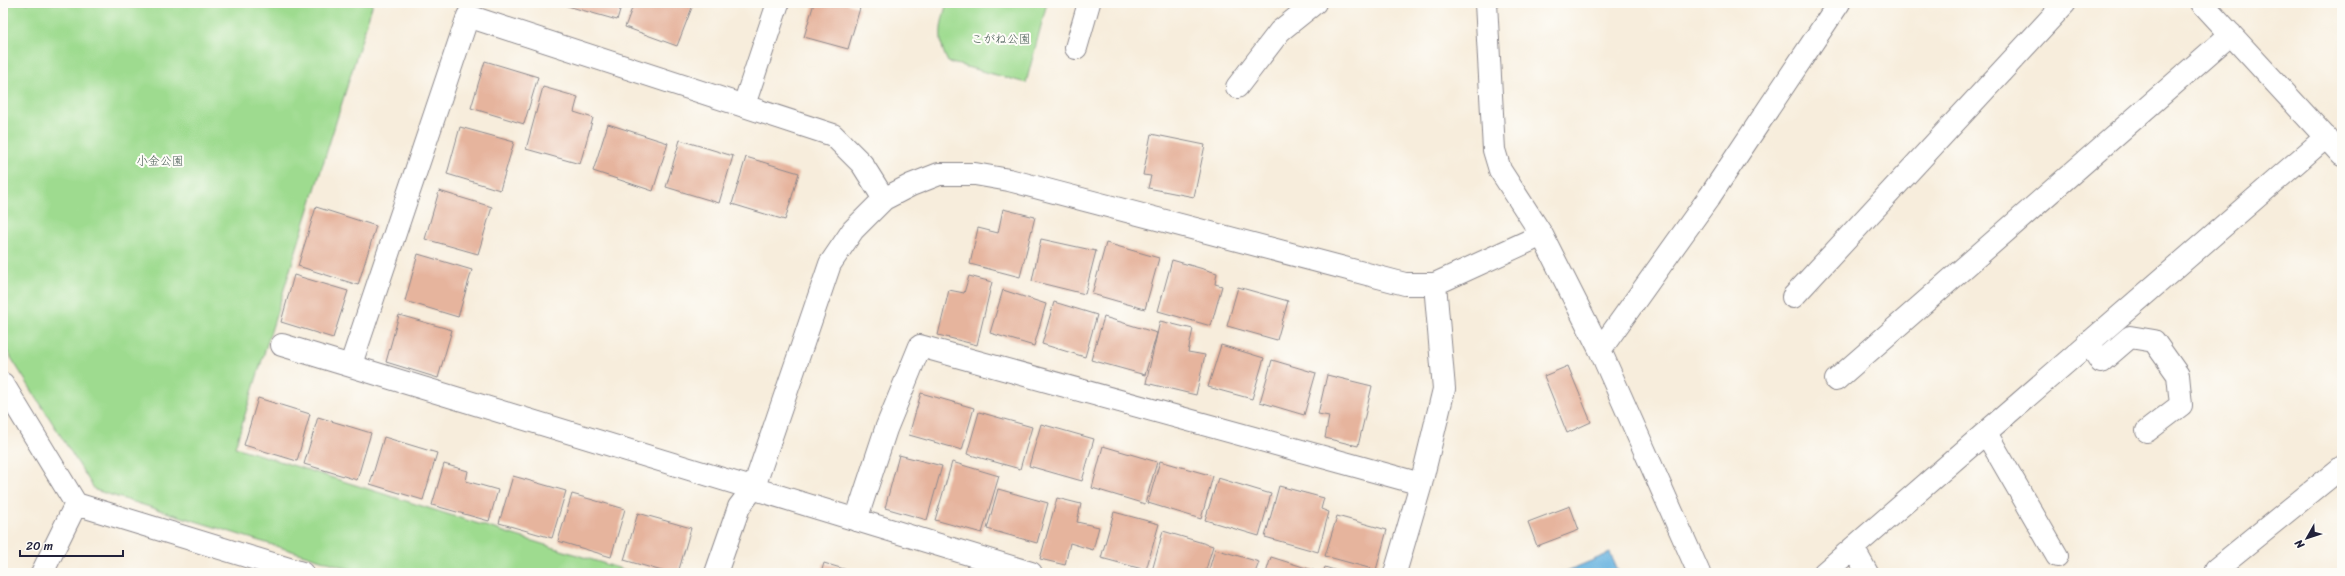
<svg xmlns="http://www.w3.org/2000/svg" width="2345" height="576" font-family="Sriracha,'Klee One',sans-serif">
  <rect width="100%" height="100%" fill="#fdfcf7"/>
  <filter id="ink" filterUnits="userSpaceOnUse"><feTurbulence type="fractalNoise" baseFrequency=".025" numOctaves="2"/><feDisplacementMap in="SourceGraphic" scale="8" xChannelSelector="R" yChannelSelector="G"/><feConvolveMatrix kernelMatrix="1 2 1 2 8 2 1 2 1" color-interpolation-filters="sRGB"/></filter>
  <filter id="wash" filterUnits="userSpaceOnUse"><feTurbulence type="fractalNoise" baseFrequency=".012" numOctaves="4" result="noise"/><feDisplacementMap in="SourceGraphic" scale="16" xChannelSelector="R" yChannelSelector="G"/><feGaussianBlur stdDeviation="0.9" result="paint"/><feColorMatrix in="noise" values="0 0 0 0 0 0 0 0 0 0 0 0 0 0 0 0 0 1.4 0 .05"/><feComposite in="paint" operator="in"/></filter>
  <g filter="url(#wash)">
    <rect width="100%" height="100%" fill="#f7eddc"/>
    <path fill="#9edb8f" stroke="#607e65" d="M 3,3 L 373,3 L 235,447 L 634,573 L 363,573 L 95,490 L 3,345 Z
      M 947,3 L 1047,3 L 1026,83 L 948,62 C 937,41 940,25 947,3 Z"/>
    <path fill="#66b2df" stroke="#446a8d" d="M 1610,553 L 1619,573 L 1562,573 Z"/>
    <g id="blocks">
      <path fill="#e6b49d" d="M 565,3 L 622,3 L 617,20 L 564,5 Z
        M 634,3 L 687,3 L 693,5 L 677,46 L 625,27 Z
        M 814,3 L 845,3 L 860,8 L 848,49 L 804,37 Z
        M 485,61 L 538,77 L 524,124 L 471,108 Z
        M 543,87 L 578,97 L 574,112 L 593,118 L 580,164 L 526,149 Z
        M 608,124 L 668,143 L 653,191 L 593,171 Z
        M 460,127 L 514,142 L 500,190 L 447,174 Z
        M 1151,134 L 1205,145 L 1194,197 L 1148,188 L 1151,176 L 1143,175 Z
        M 680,140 L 733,156 L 719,203 L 666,187 Z
        M 746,157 L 799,173 L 785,220 L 732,204 Z
        M 439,191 L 492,207 L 478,254 L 425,239 Z
        M 316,207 L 376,226 L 358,285 L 298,266 Z
        M 1003,209 L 1035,217 L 1020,277 L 970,264 L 978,228 L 998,233 Z
        M 1041,239 L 1096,251 L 1085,294 L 1032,281 Z
        M 1106,243 L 1159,258 L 1145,309 L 1092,294 Z
        M 418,254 L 472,270 L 458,317 L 405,301 Z
        M 1172,260 L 1217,273 L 1215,284 L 1222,286 L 1211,326 L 1158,311 Z
        M 294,275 L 348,291 L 333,338 L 281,322 Z
        M 969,276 L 992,282 L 977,345 L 938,335 L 949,290 L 964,293 Z
        M 1238,287 L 1288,301 L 1277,340 L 1227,326 Z
        M 1003,290 L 1046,304 L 1034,346 L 990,333 Z
        M 1054,302 L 1097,315 L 1085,357 L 1042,344 Z
        M 399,315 L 452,330 L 438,378 L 386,362 Z
        M 1104,317 L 1157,333 L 1145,375 L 1091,360 Z
        M 1160,321 L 1193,329 L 1188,352 L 1205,355 L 1196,395 L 1146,383 Z
        M 1221,345 L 1264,358 L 1252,399 L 1208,387 Z
        M 1272,360 L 1316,373 L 1304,415 L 1260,402 Z
        M 1568,366 L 1591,422 L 1567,433 L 1544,376 Z
        M 1327,375 L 1372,386 L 1358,446 L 1325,438 L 1329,416 L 1318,414 Z
        M 921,393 L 974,408 L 962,450 L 909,435 Z
        M 258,398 L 310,414 L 297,461 L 244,445 Z
        M 979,412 L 1032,427 L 1020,469 L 967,454 Z
        M 318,417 L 371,433 L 357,480 L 304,464 Z
        M 1041,424 L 1094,439 L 1082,481 L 1029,466 Z
        M 384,437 L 437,453 L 423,500 L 370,484 Z
        M 1103,446 L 1157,462 L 1145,504 L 1092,488 Z
        M 899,455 L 942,466 L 927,520 L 885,508 Z
        M 1160,461 L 1213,476 L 1201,519 L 1148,503 Z
        M 952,462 L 999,476 L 982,533 L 935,520 Z
        M 444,464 L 468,471 L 466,481 L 498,490 L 489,521 L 432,505 Z
        M 513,476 L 566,491 L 552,538 L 499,523 Z
        M 1218,478 L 1271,494 L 1259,536 L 1205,520 Z
        M 1279,486 L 1324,498 L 1321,509 L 1329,512 L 1318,552 L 1265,537 Z
        M 998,489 L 1048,503 L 1037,543 L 987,529 Z
        M 572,494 L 625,509 L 611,557 L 558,541 Z
        M 1057,498 L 1081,504 L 1077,522 L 1099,527 L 1093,550 L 1070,543 L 1065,565 L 1040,559 Z
        M 1570,506 L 1579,530 L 1537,546 L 1528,522 Z
        M 1114,512 L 1159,524 L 1146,570 L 1101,558 Z
        M 638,513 L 691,528 L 678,573 L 669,573 L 624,560 Z
        M 1337,516 L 1387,530 L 1376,570 L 1325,556 Z
        M 1163,531 L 1213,546 L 1205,573 L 1160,573 L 1152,571 Z
        M 1215,549 L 1259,562 L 1255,573 L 1208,573 Z
        M 1271,557 L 1316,571 L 1316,573 L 1266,573 Z
        M 824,563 L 857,573 L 821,573 Z
        M 1325,567 L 1343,573 L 1323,573 Z"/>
    </g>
  </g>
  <g filter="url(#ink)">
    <use href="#blocks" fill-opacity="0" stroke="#8c888c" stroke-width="1"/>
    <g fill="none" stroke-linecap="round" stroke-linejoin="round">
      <g stroke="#8c888c" stroke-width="24">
        <path id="minor" d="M 1486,3 L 1494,150 L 1500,170 L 1542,235 L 1600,350 L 1699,573
          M 2202,3 L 2342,155
          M 1076,48 L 1089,3
          M 1237,87 L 1280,31 L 1315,3
          M 744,105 L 778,3
          M 1793,297 L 2065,3
          M 2088,342 L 2101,362 L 2130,337 L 2154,341 L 2178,375 L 2181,405 L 2147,431
          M 282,345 L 1031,573
          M 1600,350 L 1710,196 L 1839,3
          M 351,364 L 468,16 L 833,135 L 862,164 L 884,199
          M 1836,380 L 2231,34
          M 3,384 L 76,504 L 42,573
          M 1986,433 L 2057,556
          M 76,504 L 302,573
          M 856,520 L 886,429 L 920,346 L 1421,484
          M 1853,548 L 1867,573
          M 2216,569 L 2342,467
          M 716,573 L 739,507 L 754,487 L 830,264 L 853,230 L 884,199 L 911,185 L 939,174 L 975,174 L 1009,180 L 1405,284 L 1435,284 L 1542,235
          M 1395,573 L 1421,484 L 1444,389 L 1435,284
          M 1824,573 L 2326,137"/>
      </g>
      <use href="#minor" stroke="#fff" stroke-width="22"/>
    </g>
  </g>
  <g text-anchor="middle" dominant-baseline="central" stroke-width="4" stroke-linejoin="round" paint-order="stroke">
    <g font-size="12" fill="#475a54" stroke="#fdfcf7">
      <text x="1001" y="39">こがね公園</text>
      <text x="160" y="161">小金公園</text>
    </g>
  </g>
  <rect width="2345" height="576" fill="none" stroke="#fdfcf7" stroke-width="16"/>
  <g transform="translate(2307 538) rotate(231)" stroke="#fdfcf7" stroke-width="3" paint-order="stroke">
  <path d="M0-3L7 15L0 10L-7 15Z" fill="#22223b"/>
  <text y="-6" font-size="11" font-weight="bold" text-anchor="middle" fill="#22223b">N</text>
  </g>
  <path d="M20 550v6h103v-6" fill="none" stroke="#22223b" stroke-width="2"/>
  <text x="26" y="550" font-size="12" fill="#22223b" stroke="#fdfcf7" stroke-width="3" paint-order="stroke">20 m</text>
</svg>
